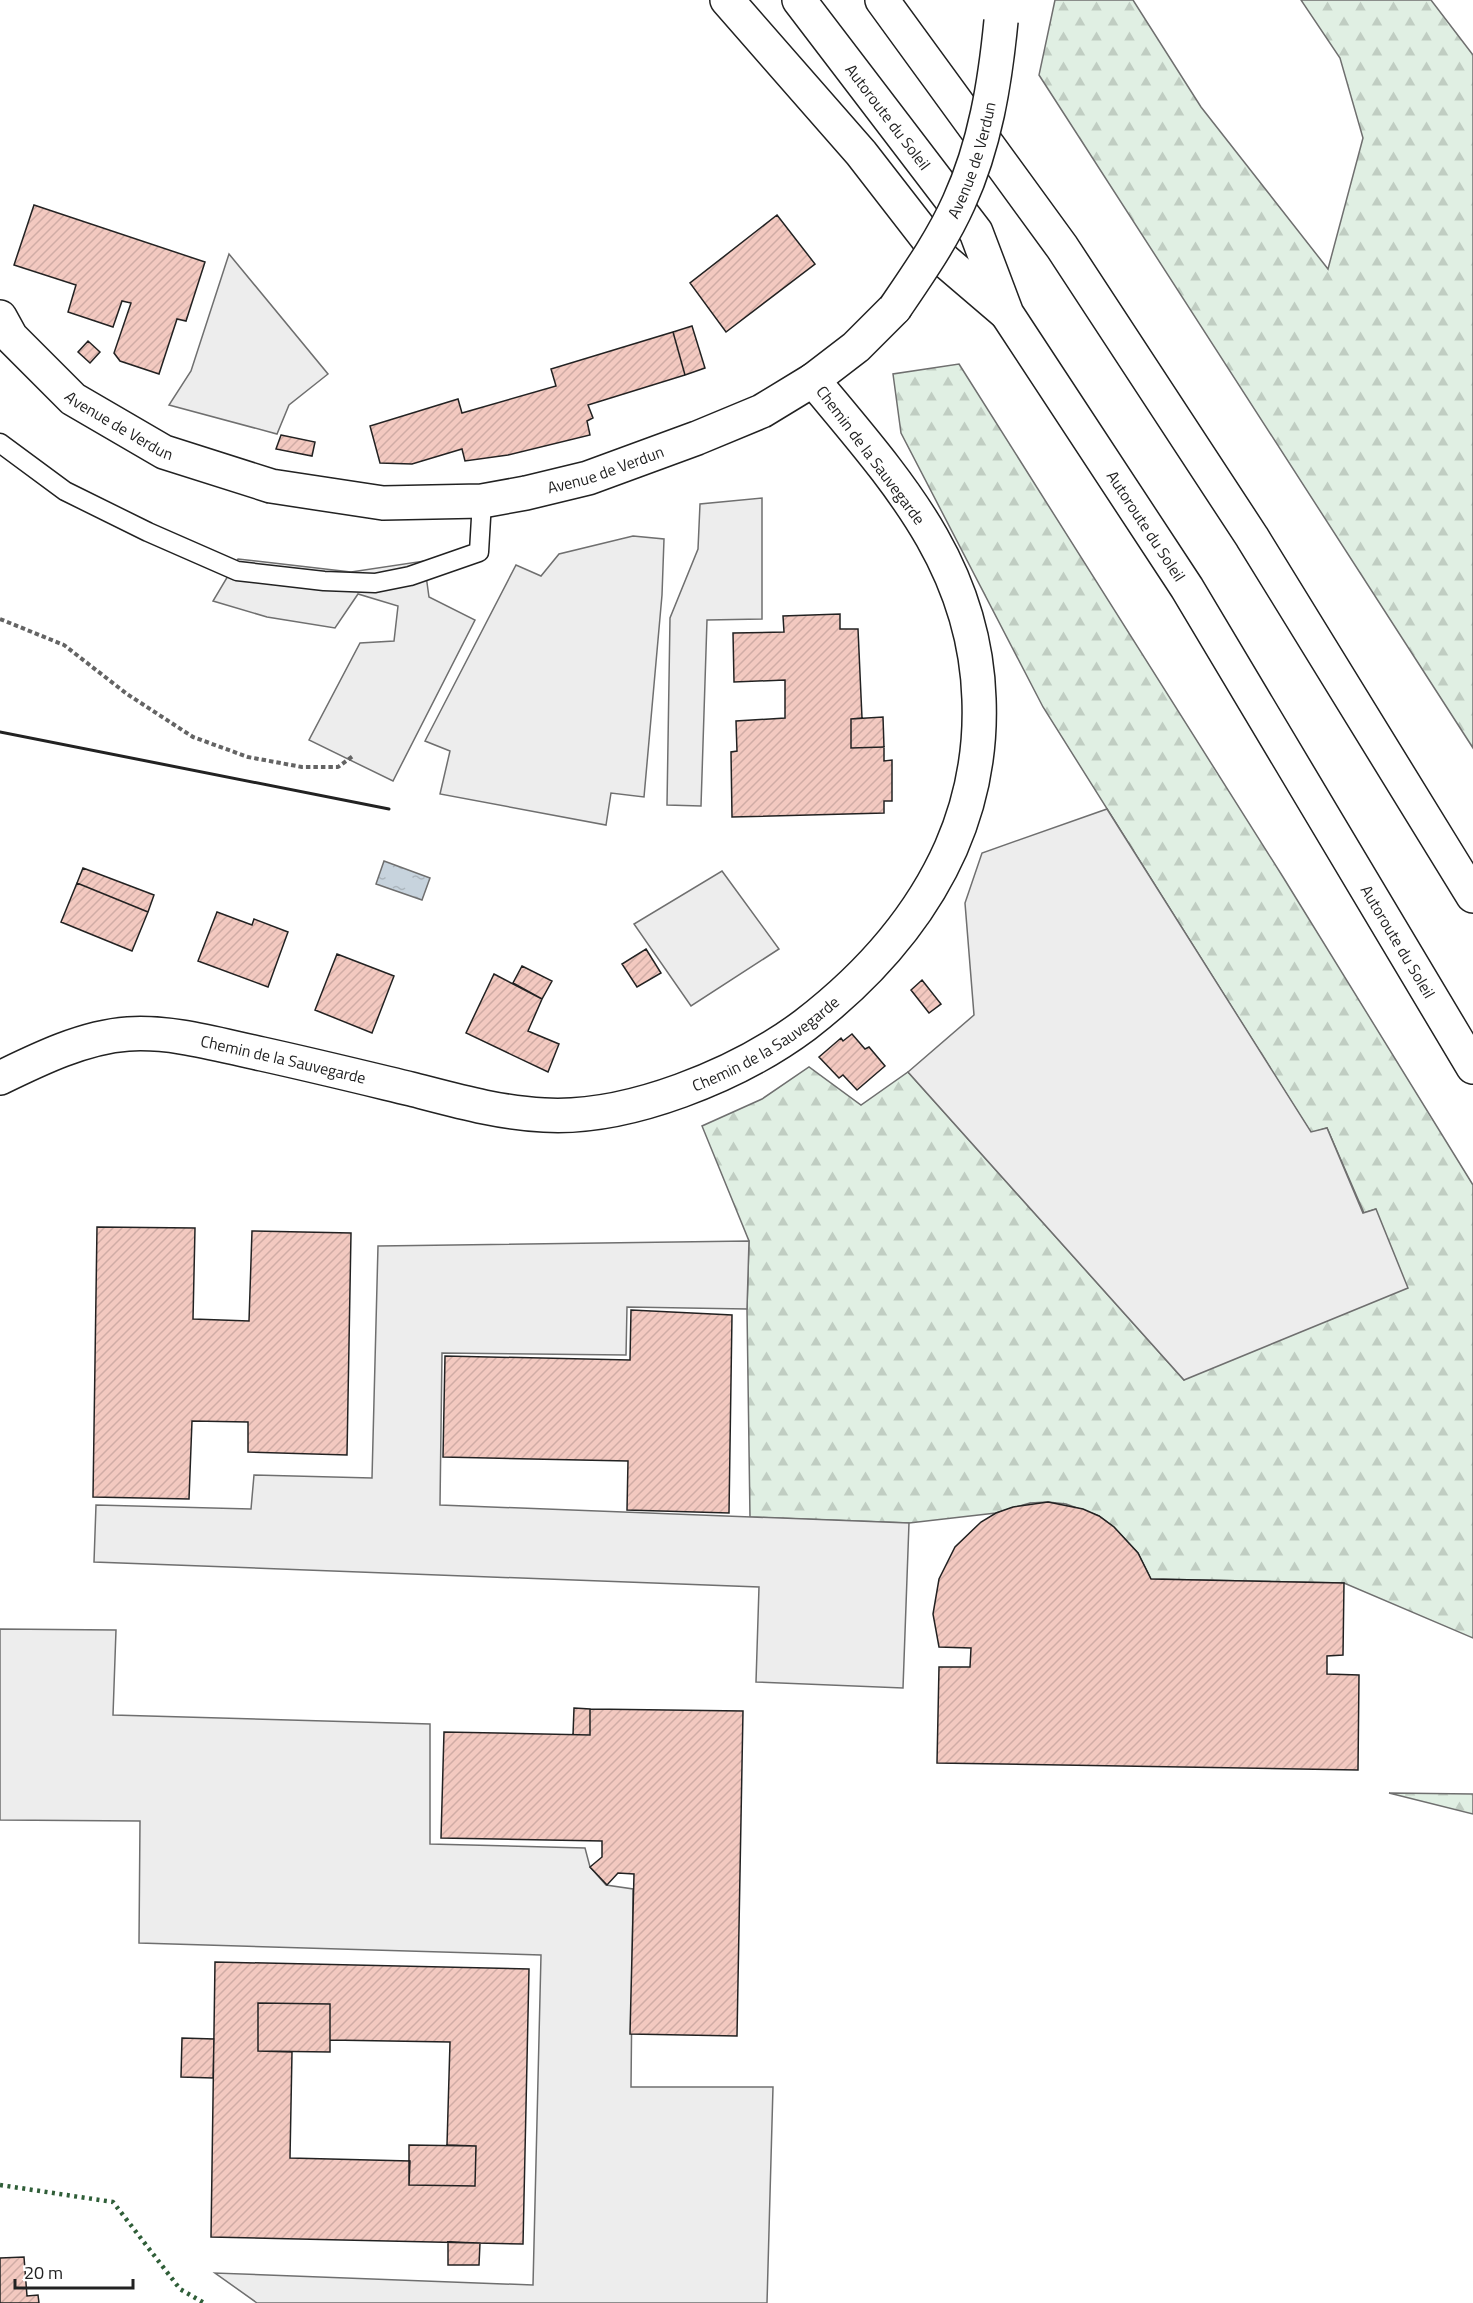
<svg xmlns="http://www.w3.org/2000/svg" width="1473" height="2303" font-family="'Titillium Web',sans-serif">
  <defs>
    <pattern id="forest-firs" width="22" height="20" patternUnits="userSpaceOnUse" patternTransform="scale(1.5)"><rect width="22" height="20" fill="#e0efe3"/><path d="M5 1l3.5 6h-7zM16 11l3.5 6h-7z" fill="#c0cdc2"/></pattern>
    <pattern id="water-ripples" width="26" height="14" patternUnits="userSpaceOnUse" patternTransform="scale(1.5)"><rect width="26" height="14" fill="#c7d3dd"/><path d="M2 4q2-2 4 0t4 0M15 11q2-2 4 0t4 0" fill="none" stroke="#abb5bd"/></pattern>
    <pattern id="building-hatch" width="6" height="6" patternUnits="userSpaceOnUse" patternTransform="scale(1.5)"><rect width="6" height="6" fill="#f3c9c0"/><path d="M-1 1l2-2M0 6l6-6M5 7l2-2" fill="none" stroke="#d0aca5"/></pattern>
  </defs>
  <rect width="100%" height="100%" fill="#fff"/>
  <path fill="url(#forest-firs)" stroke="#6f6f6f" stroke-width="1.5" d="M 1055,0 L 1133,0 L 1201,107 L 1328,269 L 1363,138 L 1340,58 L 1301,0 L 1431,0 L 1473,55 L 1473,748 L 1039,75 Z
    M 959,364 L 1283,877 L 1473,1185 L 1473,1638 L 1344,1583 L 1151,1579 L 1138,1553 L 1114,1527 L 1099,1516 L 1066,1504 L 1048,1502 L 1030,1503 L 996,1513 L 909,1523 L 750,1517 L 747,1309 L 749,1241 L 702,1126 L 762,1099 L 809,1067 L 861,1105 L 908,1072 L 1184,1380 L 1376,1209 L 1364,1213 L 1327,1128 L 1311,1133 L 1043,707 L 901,433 L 893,374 Z
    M 1389,1793 L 1473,1794 L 1473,1814 Z"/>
  <path fill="#ededed" stroke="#6f6f6f" stroke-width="1.5" d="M 229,254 L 328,374 L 289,405 L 277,434 L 169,405 L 191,371 Z
    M 762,498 L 762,619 L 707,620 L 701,806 L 667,805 L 670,618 L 698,549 L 700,504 Z
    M 633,536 L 664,539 L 662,595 L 644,797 L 611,793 L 606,825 L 440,794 L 450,751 L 425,741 L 516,565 L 541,576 L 559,554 Z
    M 238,559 L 351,572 L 424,561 L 429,597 L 475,620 L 393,781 L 309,740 L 360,643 L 394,641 L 398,606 L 358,594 L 335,628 L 267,617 L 213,601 Z
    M 1107,809 L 1311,1132 L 1327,1128 L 1363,1213 L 1376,1209 L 1408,1288 L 1184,1380 L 908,1072 L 974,1015 L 965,903 L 982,853 Z
    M 722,871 L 779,949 L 691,1006 L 634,924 Z
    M 749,1241 L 747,1309 L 627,1307 L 626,1355 L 442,1353 L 440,1505 L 909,1523 L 903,1688 L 756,1682 L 759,1587 L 94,1562 L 96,1505 L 251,1509 L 254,1475 L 372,1478 L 378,1246 Z
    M 0,1629 L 116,1630 L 113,1715 L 430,1724 L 430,1844 L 585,1848 L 590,1867 L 606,1885 L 633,1889 L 631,2087 L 773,2087 L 767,2303 L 257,2303 L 215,2273 L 533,2285 L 541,1955 L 139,1943 L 140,1821 L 0,1820 Z"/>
  <path fill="url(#water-ripples)" stroke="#6f6f6f" stroke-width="1.5" d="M 384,861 L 430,878 L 422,900 L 376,884 Z"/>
  <path fill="url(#building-hatch)" stroke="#222" stroke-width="1.5" fill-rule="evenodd" d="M 34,205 L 205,262 L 186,321 L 177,319 L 159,374 L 120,361 L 114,353 L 131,303 L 122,301 L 113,327 L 68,312 L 76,285 L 14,265 Z
    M 777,215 L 815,264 L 726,332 L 690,283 Z
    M 692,326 L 705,368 L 685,375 L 673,332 Z
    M 673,332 L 685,375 L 588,405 L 593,418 L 587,421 L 590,435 L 508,455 L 465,461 L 462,449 L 412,464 L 380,463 L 370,426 L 458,399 L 462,413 L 556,386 L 551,369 Z
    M 88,341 L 100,352 L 90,363 L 78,352 Z
    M 281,435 L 315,442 L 312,456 L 276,449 Z
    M 840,614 L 840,629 L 858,629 L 862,718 L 851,719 L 851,748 L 884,747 L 884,761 L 892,760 L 892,801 L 884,801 L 884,813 L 732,817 L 731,752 L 737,751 L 736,721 L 785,718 L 785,680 L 734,682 L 733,633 L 784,632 L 783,616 Z
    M 883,717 L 884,747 L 851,748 L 851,719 Z
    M 83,868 L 154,895 L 148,912 L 77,883 Z
    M 77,883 L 148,912 L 132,951 L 61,922 Z
    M 217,912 L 252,925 L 254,919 L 288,932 L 268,987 L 198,961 Z
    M 646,949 L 661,973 L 637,987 L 622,964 Z
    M 337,954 L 394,976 L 372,1033 L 315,1010 Z
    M 522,966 L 552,981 L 542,999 L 513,983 Z
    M 494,974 L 542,999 L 528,1031 L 559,1044 L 548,1072 L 466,1033 Z
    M 922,980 L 941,1004 L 929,1013 L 911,990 Z
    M 852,1034 L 865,1049 L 869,1047 L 885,1066 L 857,1090 L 843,1075 L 839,1078 L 819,1057 L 841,1038 L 843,1041 Z
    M 97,1227 L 195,1228 L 193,1319 L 249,1321 L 252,1231 L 351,1233 L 347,1455 L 248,1452 L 248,1422 L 192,1421 L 189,1499 L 93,1497 Z
    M 631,1310 L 732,1315 L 729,1513 L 627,1510 L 628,1461 L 443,1457 L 445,1356 L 630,1360 Z
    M 1048,1502 L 1083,1509 L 1099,1516 L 1114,1527 L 1138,1553 L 1151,1579 L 1344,1583 L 1343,1655 L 1327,1656 L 1327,1674 L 1359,1675 L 1358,1770 L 937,1763 L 939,1667 L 970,1667 L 971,1648 L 939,1647 L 933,1614 L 939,1579 L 955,1547 L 981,1522 L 996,1513 L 1013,1507 Z
    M 574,1708 L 590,1709 L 590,1735 L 573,1735 Z
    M 590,1709 L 743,1711 L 737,2036 L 630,2034 L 634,1874 L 618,1873 L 607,1885 L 590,1867 L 602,1857 L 602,1841 L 441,1838 L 444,1732 L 590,1735 Z
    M 215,1962 L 529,1969 L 523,2244 L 211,2237 ZM 258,2003 L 330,2004 L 330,2040 L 450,2042 L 447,2145 L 476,2146 L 475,2186 L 409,2185 L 410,2161 L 290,2158 L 292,2052 L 258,2051 Z
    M 258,2003 L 330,2004 L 330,2052 L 258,2051 Z
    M 182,2038 L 214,2039 L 213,2078 L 181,2077 Z
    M 409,2145 L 476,2146 L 475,2186 L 409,2185 Z
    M 448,2242 L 480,2243 L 479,2265 L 448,2265 Z
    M 24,2257 L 27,2296 L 38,2295 L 39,2303 L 0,2303 L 0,2258 Z"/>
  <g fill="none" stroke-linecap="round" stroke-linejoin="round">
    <g stroke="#222" stroke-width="21">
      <path id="lane" d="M 0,443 L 65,491 L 148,532 L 237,571 L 324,581 L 375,583 L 410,576 L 479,552 L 482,501"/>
    </g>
    <g stroke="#222" stroke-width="36">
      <g id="secondary">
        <path id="s1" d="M 0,317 L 11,337 L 73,399 L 164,452 L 271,486 L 383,503 L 482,501 L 526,493 L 588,478 L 697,438 L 762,411 L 813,380 L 856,347 L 895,308"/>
        <path id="s2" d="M 0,1078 C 39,1059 84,1037 128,1034 C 173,1031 219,1045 262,1054 C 312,1065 361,1077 411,1089 C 454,1100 499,1113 544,1115 C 628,1120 738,1075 805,1025 C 866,978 920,918 951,848 C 972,800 981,751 979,699 C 975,564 895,479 813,380"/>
      </g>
    </g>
    <g stroke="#222" stroke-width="36">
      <g id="highway">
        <path d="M 727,0 L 861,153 L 944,260 L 1006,313"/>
        <path id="s3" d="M 799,0 L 976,232 L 1007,314 L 1187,588 L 1473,1067"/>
        <path d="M 882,0 L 1062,247 L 1252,537 L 1473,896"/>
      </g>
    </g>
    <path stroke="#646464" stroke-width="4" stroke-dasharray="4.5 3" stroke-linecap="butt" d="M 0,619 L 64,645 L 127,694 L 193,737 L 248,757 L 302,767 L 338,767 L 353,756"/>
    <use href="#lane" stroke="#fff" stroke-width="18"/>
    <use href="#secondary" stroke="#fff" stroke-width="33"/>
    <use href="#highway" stroke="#fff" stroke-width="33"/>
    <g stroke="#222" stroke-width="36" stroke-linecap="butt">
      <g id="secondary-bridge">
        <path id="s4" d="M 895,308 C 918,274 942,240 959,202 C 985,145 995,83 1001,21"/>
      </g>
    </g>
    <use href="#secondary-bridge" stroke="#fff" stroke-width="33"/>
    <path stroke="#2f5e38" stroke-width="4.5" stroke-dasharray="3 4.5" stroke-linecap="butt" d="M 0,2185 L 113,2202 L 180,2289 L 204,2303"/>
    <path stroke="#222" stroke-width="3" d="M 0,732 L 389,809"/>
  </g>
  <g text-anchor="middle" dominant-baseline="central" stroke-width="4.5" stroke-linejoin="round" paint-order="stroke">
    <g font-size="16" fill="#222" stroke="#fff">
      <text stroke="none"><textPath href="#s3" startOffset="147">Autoroute du Soleil</textPath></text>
      <text stroke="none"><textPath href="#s4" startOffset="168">Avenue de Verdun</textPath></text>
      <text stroke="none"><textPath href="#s1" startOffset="164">Avenue de Verdun</textPath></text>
      <text transform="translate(871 455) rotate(53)">Chemin de la Sauvegarde</text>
      <text stroke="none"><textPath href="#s1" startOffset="668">Avenue de Verdun</textPath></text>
      <text stroke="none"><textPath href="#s3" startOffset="633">Autoroute du Soleil</textPath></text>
      <text stroke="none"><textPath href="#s3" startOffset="1119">Autoroute du Soleil</textPath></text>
      <text stroke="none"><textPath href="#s2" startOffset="798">Chemin de la Sauvegarde</textPath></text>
      <text stroke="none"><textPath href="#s2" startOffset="294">Chemin de la Sauvegarde</textPath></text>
    </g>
  </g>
  <path d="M15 2279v9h118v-9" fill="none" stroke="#222222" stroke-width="3"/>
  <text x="24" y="2279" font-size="18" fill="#222222" stroke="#ffffff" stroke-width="4.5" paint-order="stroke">20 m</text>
</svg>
